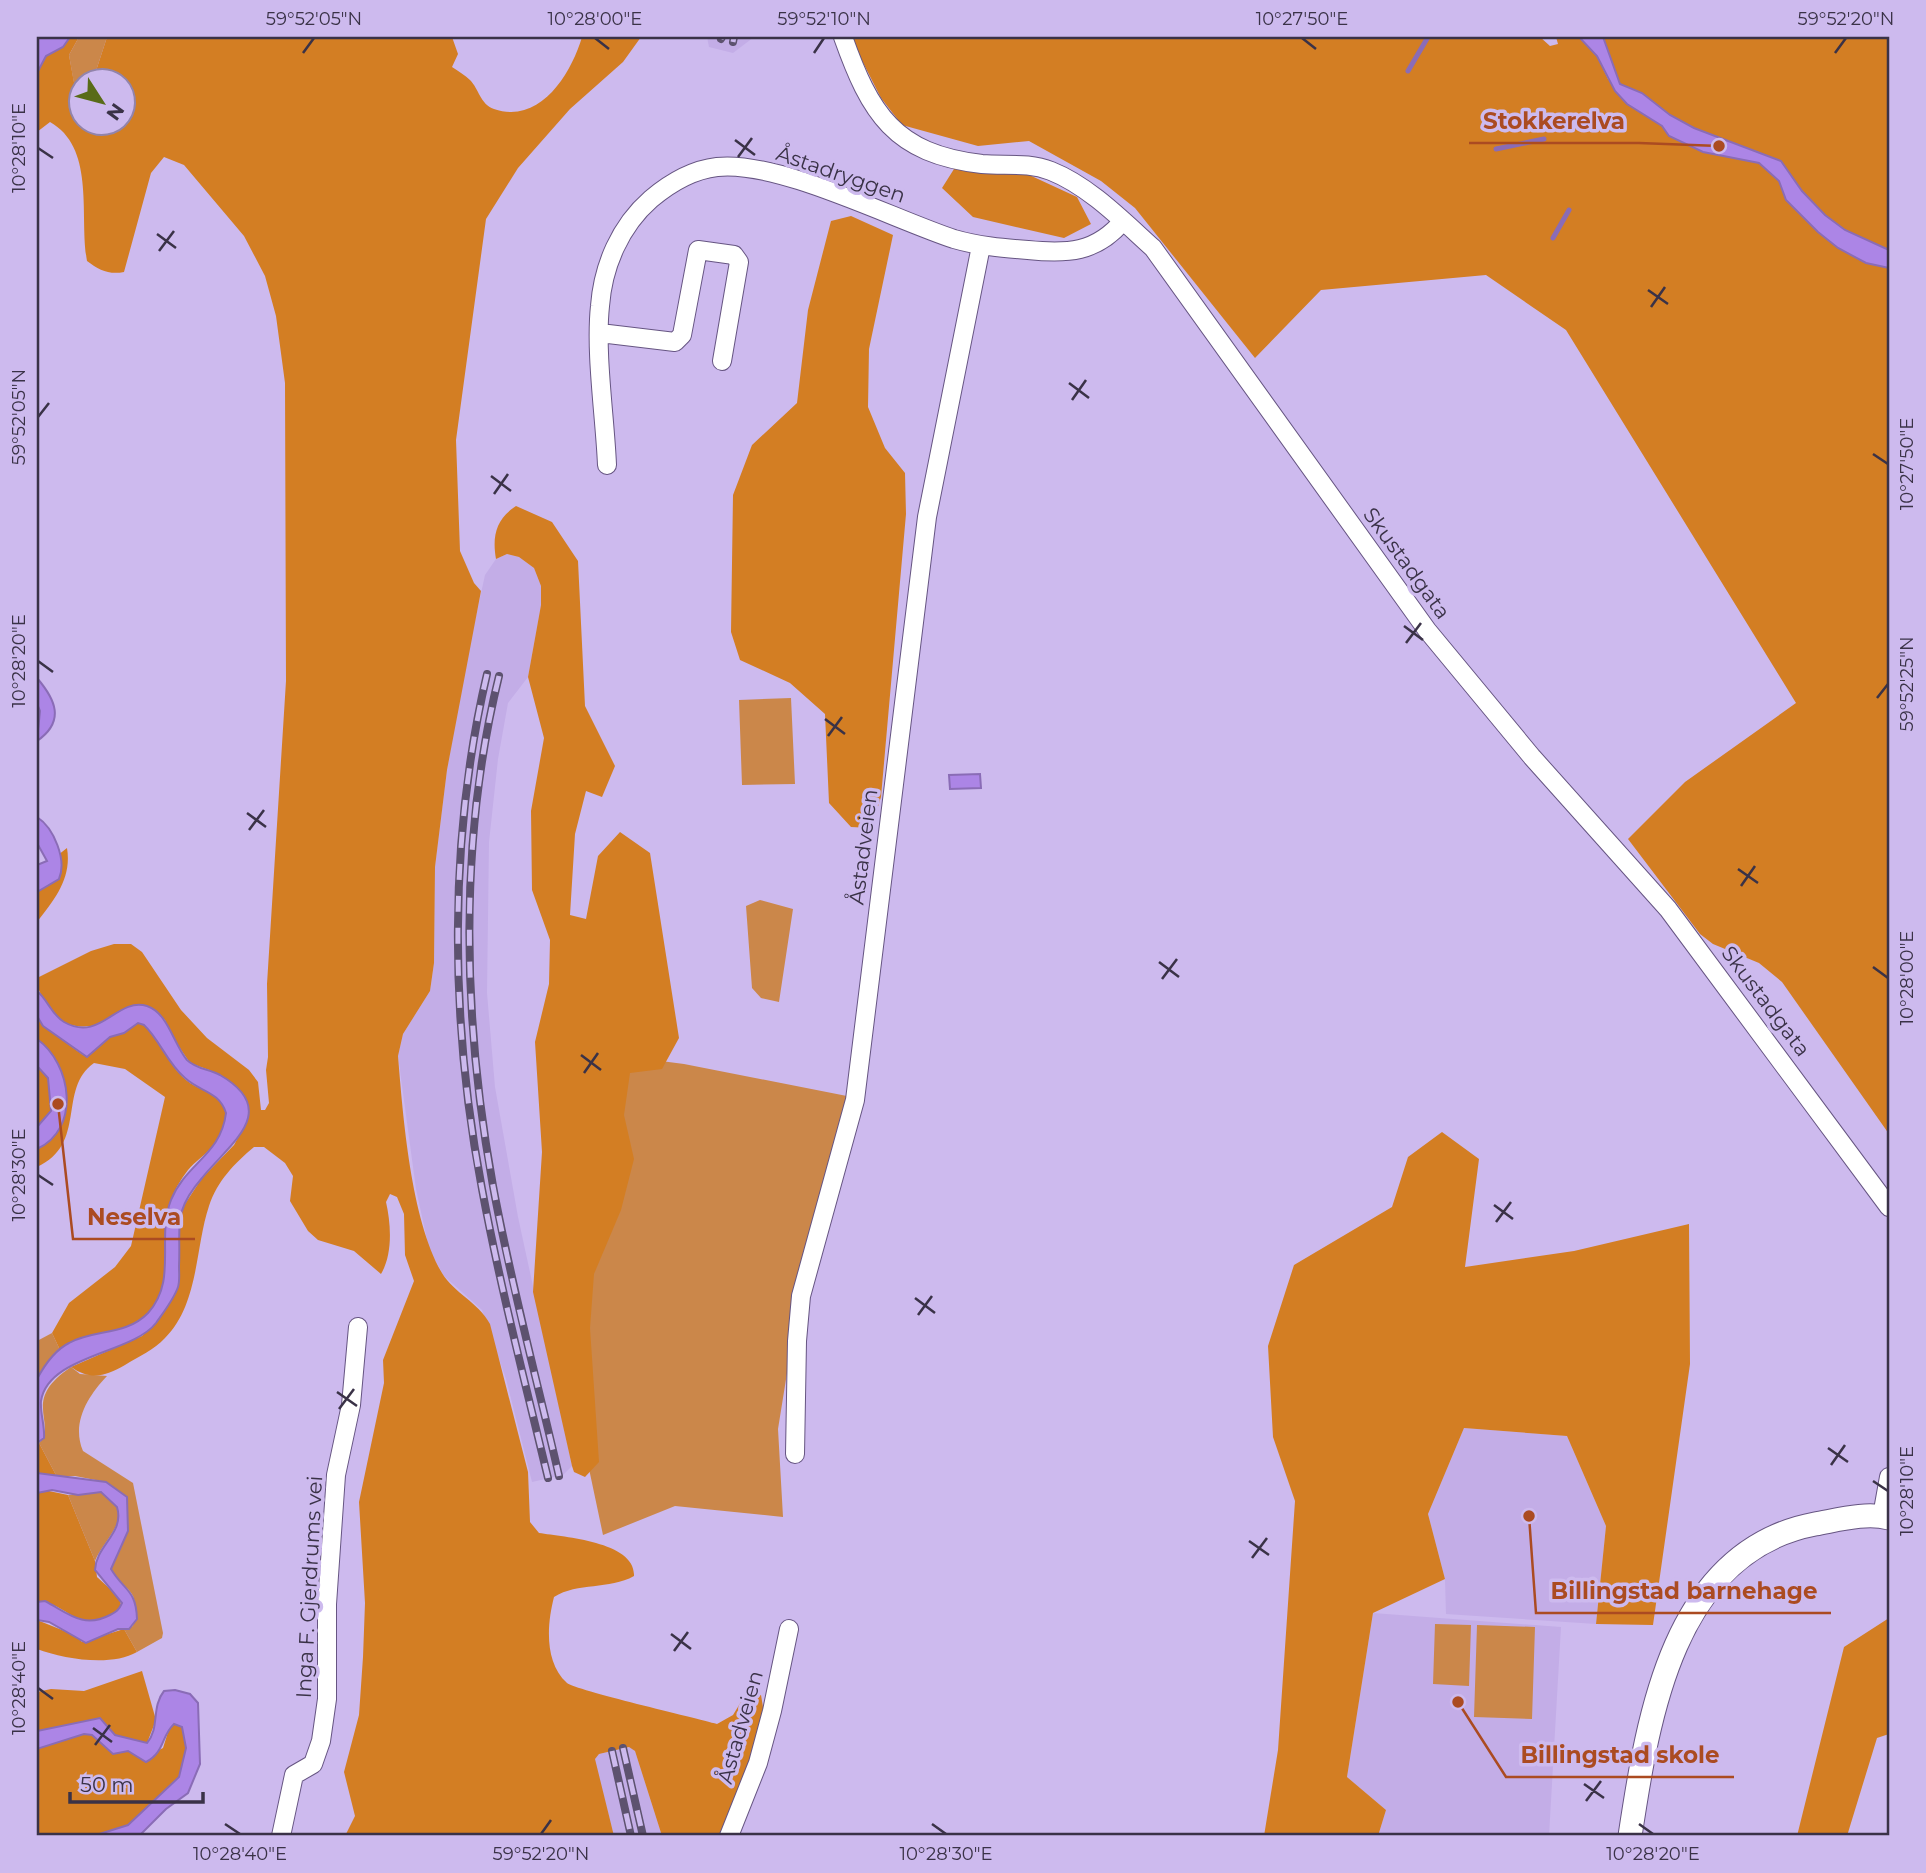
<svg xmlns="http://www.w3.org/2000/svg" width="1926" height="1873" font-family="Montserrat,sans-serif">
  <rect width="100%" height="100%" fill="#cdbaee"/>
  <path fill="#c3ade7" d="M 707,37 L 754,37 L 733,53 L 709,47 Z
    M 507,554 L 519,557 L 534,568 L 541,586 L 541,605 L 528,677 L 508,703 L 498,759 L 489,842 L 487,993 L 495,1087 L 518,1217 L 572,1466 L 563,1475 L 532,1482 L 506,1379 L 482,1310 L 444,1276 L 429,1249 L 416,1189 L 398,1056 L 403,1034 L 430,991 L 434,963 L 435,867 L 447,770 L 462,680 L 485,575 L 496,559 Z
    M 1464,1428 L 1567,1436 L 1606,1526 L 1596,1624 L 1446,1614 L 1445,1579 L 1428,1514 Z
    M 1373,1613 L 1561,1627 L 1549,1836 L 1378,1836 L 1386,1810 L 1347,1777 Z
    M 630,1747 L 635,1751 L 662,1836 L 614,1836 L 594,1759 L 599,1754 Z"/>
  <path fill="#cb874a" d="M 79,37 L 107,37 L 93,80 L 80,80 L 80,91 L 75,89 L 69,55 Z
    M 791,698 L 795,784 L 742,785 L 739,700 Z
    M 760,900 L 793,909 L 779,1002 L 761,998 L 752,988 L 746,906 Z
    M 630,1057 L 684,1064 L 857,1098 L 802,1280 L 778,1429 L 783,1517 L 675,1506 L 603,1535 L 554,1303 Z
    M 52,1333 L 60,1350 L 37,1379 L 37,1341 Z
    M 71,1367 L 80,1374 L 107,1376 C 88,1396 71,1423 83,1451 L 133,1483 L 163,1633 L 162,1638 L 137,1652 L 124,1629 L 133,1626 C 140,1585 128,1597 111,1569 L 128,1531 L 106,1482 L 75,1476 L 57,1477 L 39,1443 C 58,1422 20,1401 71,1367 Z
    M 101,1492 C 141,1511 104,1538 95,1561 L 68,1495 Z
    M 1435,1624 L 1471,1625 L 1469,1686 L 1433,1684 Z
    M 1477,1625 L 1535,1627 L 1532,1719 L 1474,1717 Z"/>
  <path fill="#d37e23" d="M 70,37 L 79,37 L 69,55 L 75,88 L 80,91 L 80,122 L 122,122 L 122,80 L 93,80 L 107,37 L 452,37 L 458,54 L 452,67 C 458,71 465,75 470,80 C 479,89 480,104 494,109 C 540,125 571,74 582,37 L 641,37 L 623,62 L 570,109 L 518,168 L 486,219 L 456,440 L 460,551 L 474,583 L 481,591 L 447,770 L 435,867 L 434,963 L 430,991 L 403,1034 L 398,1056 C 403,1117 411,1220 442,1273 C 454,1293 478,1302 490,1324 L 528,1472 L 530,1522 L 539,1533 C 565,1537 636,1542 634,1576 C 609,1590 578,1582 554,1597 C 547,1624 544,1662 567,1683 C 575,1690 696,1718 717,1724 L 733,1715 L 747,1692 L 761,1695 L 765,1719 L 721,1836 L 662,1836 L 635,1751 L 629,1747 L 599,1754 L 595,1759 L 614,1836 L 345,1836 L 355,1816 L 344,1772 L 359,1715 L 363,1657 L 365,1603 L 359,1502 L 384,1383 L 383,1360 L 414,1281 L 405,1255 L 404,1214 L 397,1197 L 390,1194 L 386,1202 C 391,1224 393,1254 381,1274 L 354,1251 L 318,1240 L 308,1231 L 290,1201 L 293,1176 L 285,1163 L 264,1147 L 254,1147 C 235,1163 217,1181 209,1206 C 195,1248 199,1304 165,1338 C 154,1350 139,1356 125,1365 C 106,1376 91,1381 71,1367 L 142,1336 L 154,1324 L 179,1285 L 180,1249 L 177,1236 L 181,1210 L 202,1178 L 234,1145 L 248,1119 L 209,1070 L 190,1063 L 169,1032 L 165,1020 L 149,1007 C 117,1018 72,1045 49,1007 C 42,996 37,991 37,978 L 91,951 L 114,944 L 131,944 L 142,952 L 181,1010 L 207,1038 L 249,1070 L 258,1082 L 261,1110 L 265,1110 L 269,1103 L 266,1070 L 268,1057 L 267,984 L 286,681 L 285,383 L 276,316 L 265,276 L 244,236 L 184,165 L 164,157 L 151,173 L 124,272 C 109,275 99,270 87,261 C 79,216 96,148 50,122 L 37,132 C 37,109 31,78 44,58 C 51,49 63,47 70,37 Z
    M 850,37 L 1540,37 L 1550,46 L 1558,44 L 1556,37 L 1579,37 L 1597,56 L 1608,79 L 1627,104 L 1662,126 L 1669,136 L 1759,163 L 1779,181 L 1786,200 L 1818,232 L 1838,248 L 1866,263 L 1889,268 L 1889,1134 L 1782,982 L 1759,963 L 1713,944 L 1700,934 L 1628,839 L 1685,782 L 1796,703 L 1566,330 L 1486,275 L 1321,290 L 1255,358 L 1135,208 L 1101,181 L 1029,141 L 978,146 L 902,125 L 881,98 Z
    M 1603,37 L 1889,37 L 1889,250 L 1845,230 L 1825,215 L 1802,191 L 1781,161 L 1694,128 L 1670,115 L 1642,93 L 1620,84 Z
    M 954,169 L 1025,173 L 1077,197 L 1091,224 L 1064,238 L 973,217 L 942,188 Z
    M 851,216 L 893,235 L 869,349 L 868,407 L 885,448 L 905,473 L 906,514 L 881,797 L 871,828 L 851,827 L 829,803 L 825,714 L 790,683 L 740,660 L 731,632 L 733,495 L 752,445 L 797,403 L 808,310 L 831,221 Z
    M 516,506 L 552,522 L 578,561 L 585,706 L 615,766 L 602,797 L 586,791 L 575,834 L 570,915 L 586,919 L 598,856 L 620,832 L 650,853 L 679,1038 L 662,1069 L 630,1073 L 624,1115 L 634,1159 L 621,1210 L 594,1274 L 590,1328 L 599,1462 L 585,1477 L 574,1472 L 572,1466 L 533,1292 L 542,1152 L 535,1042 L 549,984 L 550,940 L 532,890 L 531,811 L 544,738 L 528,677 L 541,605 L 541,586 L 534,568 L 519,557 L 507,554 L 496,559 C 492,536 496,519 516,506 Z
    M 67,848 C 72,878 55,899 37,922 L 37,892 L 51,884 L 58,855 Z
    M 37,1017 L 43,1026 L 83,1055 L 92,1053 L 110,1037 L 124,1033 L 138,1022 L 144,1025 C 162,1042 169,1068 190,1083 C 203,1092 222,1092 225,1111 C 231,1140 204,1152 188,1170 C 180,1180 174,1191 170,1202 C 156,1240 179,1282 147,1314 C 123,1337 85,1329 60,1350 L 52,1333 L 69,1303 L 115,1267 L 131,1246 L 165,1097 L 125,1069 L 94,1063 C 57,1089 88,1144 37,1167 L 37,1149 C 81,1129 72,1064 37,1039 Z
    M 37,1066 L 48,1078 L 51,1111 L 37,1127 Z
    M 1442,1132 L 1479,1159 L 1465,1267 L 1574,1251 L 1689,1224 L 1690,1364 L 1653,1625 L 1596,1624 L 1606,1526 L 1567,1436 L 1464,1428 L 1428,1514 L 1445,1579 L 1373,1613 L 1347,1777 L 1386,1810 L 1378,1836 L 1264,1836 L 1278,1750 L 1295,1501 L 1273,1437 L 1268,1346 L 1294,1265 L 1392,1207 L 1408,1157 Z
    M 37,1443 L 39,1443 L 57,1477 L 37,1473 Z
    M 44,1490 L 68,1495 L 95,1561 L 97,1577 L 120,1598 L 121,1607 C 83,1645 65,1598 37,1602 L 37,1493 Z
    M 1889,1618 L 1889,1734 L 1877,1738 L 1847,1836 L 1797,1836 L 1844,1647 Z
    M 37,1620 L 77,1636 L 82,1642 L 124,1629 L 137,1652 C 111,1667 64,1659 37,1649 Z
    M 142,1671 L 156,1720 L 147,1743 L 115,1735 L 100,1718 L 37,1731 L 37,1692 L 51,1689 L 84,1691 Z
    M 174,1724 L 182,1727 L 186,1748 L 179,1777 L 128,1825 L 93,1836 L 37,1836 L 37,1749 L 84,1734 L 92,1735 L 113,1754 L 128,1751 L 141,1759 L 163,1748 L 169,1729 Z"/>
  <path fill="#ac85e6" stroke="#8a6cb6" stroke-width="2" d="M 37,37 L 70,37 L 63,47 L 46,56 L 37,73 Z
    M 1579,37 L 1603,37 L 1620,84 L 1642,93 L 1670,115 L 1694,128 L 1781,161 L 1802,191 L 1825,215 L 1845,230 L 1889,250 L 1889,268 L 1866,263 L 1838,248 L 1818,232 L 1786,200 L 1779,181 L 1759,163 L 1703,152 L 1669,136 L 1662,126 L 1627,104 L 1615,91 L 1597,56 Z
    M 37,678 C 55,699 66,721 37,741 L 40,711 L 37,704 Z
    M 980,774 L 981,788 L 950,789 L 949,775 Z
    M 37,817 C 54,828 67,860 59,879 L 37,892 L 37,865 L 47,861 L 37,843 Z
    M 37,991 C 48,1000 51,1014 64,1022 C 101,1043 116,997 147,1006 C 168,1013 173,1043 187,1060 C 196,1069 209,1069 220,1075 C 282,1111 229,1144 202,1178 C 172,1213 181,1225 179,1266 C 179,1273 180,1281 178,1287 C 174,1299 163,1313 156,1323 C 132,1354 48,1355 41,1401 C 40,1413 45,1426 44,1438 L 37,1443 L 37,1379 C 44,1366 55,1350 69,1343 C 94,1329 126,1336 148,1313 C 178,1280 156,1238 171,1200 C 186,1163 221,1155 226,1113 C 219,1091 200,1092 185,1078 C 167,1063 160,1040 144,1025 L 138,1023 L 124,1033 L 110,1037 L 87,1057 L 43,1026 L 37,1016 Z
    M 37,1039 C 72,1064 81,1129 37,1149 L 37,1127 L 51,1111 L 48,1078 L 37,1066 Z
    M 37,1473 L 106,1482 L 127,1497 L 128,1531 L 111,1569 C 124,1591 136,1589 137,1619 L 129,1629 L 118,1629 L 86,1643 L 49,1622 L 37,1620 L 37,1602 L 45,1601 C 68,1613 83,1629 110,1615 C 116,1612 119,1610 122,1603 L 95,1570 C 96,1545 125,1533 117,1507 L 101,1492 L 78,1495 L 52,1490 L 37,1493 Z
    M 175,1690 L 190,1694 L 198,1703 L 200,1764 L 188,1793 L 166,1809 L 139,1836 L 93,1836 L 128,1825 L 179,1777 L 186,1748 L 182,1727 L 174,1724 C 161,1736 165,1752 146,1762 L 128,1751 L 113,1754 L 92,1735 L 84,1734 L 37,1749 L 37,1731 L 100,1718 L 115,1735 L 147,1743 C 160,1728 151,1707 164,1691 Z"/>
  <g fill="none" stroke-linecap="round" stroke-linejoin="round">
    <path stroke="#8a6cb6" stroke-width="5" d="M 1408,71 L 1428,37
      M 1496,149 L 1544,139
      M 1553,238 L 1569,210"/>
    <g stroke="#665582" stroke-width="20">
      <path id="minor" d="M 843,37 C 870,113 894,154 982,164 C 1006,166 1028,162 1051,171 C 1089,186 1123,221 1153,248 L 1427,630 L 1532,757 L 1668,909 L 1889,1207
        M 600,333 L 675,342 L 682,335 L 698,250 L 734,255 L 739,262 L 722,361
        M 607,465 C 605,417 595,353 600,306 C 603,266 620,226 651,199 C 670,183 691,170 717,167 C 778,160 893,219 954,239 C 978,246 1003,248 1028,250 C 1067,254 1096,253 1123,221
        M 795,1454 L 797,1341 L 801,1296 L 855,1100 L 927,517 L 981,246
        M 1882,1516 L 1889,1477
        M 281,1836 L 294,1775 L 313,1764 L 321,1741 L 327,1699 L 327,1604 L 336,1475 L 351,1405 L 358,1327
        M 729,1836 L 758,1763 L 772,1711 L 789,1629"/>
    </g>
    <g stroke="#665582" stroke-width="25">
      <path id="major" d="M 1630,1836 C 1648,1717 1673,1551 1815,1524 C 1838,1520 1866,1512 1889,1518"/>
    </g>
    <use href="#minor" stroke="#fff" stroke-width="18"/>
    <use href="#major" stroke="#fff" stroke-width="23"/>
    <g stroke="#5d526f" stroke-width="8">
      <path id="rail" d="M 721,39 L 722,37
        M 733,42 L 734,37
        M 487,674 C 448,840 450,1021 482,1189 C 500,1286 525,1382 548,1478
        M 499,676 C 458,842 463,1020 493,1186 C 511,1284 537,1380 559,1476
        M 623,1748 L 643,1836
        M 612,1751 L 631,1836"/>
    </g>
    <use href="#rail" stroke="#cdbaee" stroke-width="5" stroke-dasharray="16" stroke-linecap="butt"/>
  </g>
  <path fill="none" stroke="#3a3247" stroke-width="2.5" d="M 595,38 L 609,49M 1302,38 L 1316,49M 303,53 L 314,38M 814,53 L 824,38M 1835,53 L 1846,38M 735,140 L 755,155M 38,148 L 53,158M 738,157 L 752,138M 157,234 L 176,248M 159,251 L 174,231M 1648,290 L 1668,304M 1651,307 L 1665,287M 1069,383 L 1089,398M 1072,400 L 1086,380M 38,417 L 49,403M 1873,454 L 1888,464M 491,476 L 511,491M 494,494 L 508,474M 1404,626 L 1423,640M 1406,643 L 1421,623M 38,661 L 53,672M 1877,698 L 1888,684M 825,719 L 845,734M 828,736 L 842,717M 247,813 L 266,827M 249,830 L 264,810M 1738,869 L 1758,883M 1741,886 L 1755,866M 1159,962 L 1179,977M 1873,967 L 1888,978M 1162,979 L 1177,959M 581,1055 L 601,1070M 584,1073 L 598,1053M 38,1175 L 53,1185M 1494,1205 L 1513,1219M 1496,1222 L 1511,1202M 915,1298 L 935,1313M 918,1315 L 932,1296M 337,1392 L 357,1406M 339,1409 L 354,1389M 1828,1448 L 1848,1462M 1831,1465 L 1845,1445M 1873,1481 L 1888,1491M 1249,1541 L 1269,1555M 1252,1558 L 1267,1538M 671,1634 L 691,1649M 674,1651 L 688,1632M 38,1688 L 53,1699M 93,1728 L 112,1742M 95,1745 L 110,1725M 1584,1784 L 1604,1798M 1586,1801 L 1601,1781M 225,1824 L 240,1834M 932,1824 L 946,1834M 1639,1824 L 1653,1834M 541,1834 L 551,1820"/>
  <g text-anchor="middle" dominant-baseline="central" stroke-width="7" stroke-linejoin="round" paint-order="stroke">
    <g font-size="21" fill="#3a3247" stroke="#cdbaee">
      <text transform="translate(841 174) rotate(19)">Åstadryggen</text>
      <text transform="translate(1407 563) rotate(54)">Skustadgata</text>
      <text transform="translate(863 847) rotate(-83)">Åstadveien</text>
      <text transform="translate(1766 1001) rotate(53)">Skustadgata</text>
      <text transform="translate(309 1587) rotate(-87)">Inga F. Gjerdrums vei</text>
      <text transform="translate(740 1727) rotate(-74)">Åstadveien</text>
    </g>
  </g>
  <path fill="none" stroke="#ab4b21" stroke-width="2.5" d="M1719 146L1639 143H1469M58 1104L73 1239H195M1529 1516L1536 1613H1831M1458 1702L1506 1777H1734"/>
  <g fill="#ab4b21" stroke="#cdbaee" stroke-width="2.5">
    <circle cx="1719" cy="146" r="7"/>
    <circle cx="58" cy="1104" r="7"/>
    <circle cx="1529" cy="1516" r="7"/>
    <circle cx="1458" cy="1702" r="7"/>
  </g>
  <g font-size="23" text-anchor="middle" font-weight="bold" fill="#ab4b21" stroke="#cdbaee" stroke-width="7" stroke-linejoin="round" paint-order="stroke">
    <text x="1554" y="129">Stokkerelva</text>
    <text x="134" y="1225">Neselva</text>
    <text x="1684" y="1599">Billingstad barnehage</text>
    <text x="1620" y="1763">Billingstad skole</text>
  </g>
  <rect width="1926" height="1873" fill="none" stroke="#cdbaee" stroke-width="77"/>
  <g transform="translate(102 102) rotate(126)"><circle r="33" fill="#cdbaee" stroke="#9284ab" stroke-width="2"/>
  <path d="M0-5L12 26L0 18L-12 26Z" fill="#596b18"/>
  <text y="-10" font-size="19" font-weight="bold" text-anchor="middle" fill="#3a3247">N</text>
  </g>
  <path d="M70 1792v10h133v-10" fill="none" stroke="#3a3247" stroke-width="3.5"/>
  <text x="80" y="1792" font-size="21" fill="#3a3247" stroke="#cdbaee" stroke-width="5" paint-order="stroke">50 m</text>
  <rect x="38" y="38" width="1850" height="1796" fill="none" stroke="#3a3247" stroke-width="2.5"/>
  <g font-size="18" text-anchor="middle" fill="#3a3247">
    <text x="314" y="25">59°52'05"N</text>
    <text x="595" y="25">10°28'00"E</text>
    <text x="824" y="25">59°52'10"N</text>
    <text x="1302" y="25">10°27'50"E</text>
    <text x="1846" y="25">59°52'20"N</text>
    <text transform="translate(19 148) rotate(-90)" y="6">10°28'10"E</text>
    <text transform="translate(19 417) rotate(-90)" y="6">59°52'05"N</text>
    <text transform="translate(1907 464) rotate(-90)" y="6">10°27'50"E</text>
    <text transform="translate(19 661) rotate(-90)" y="6">10°28'20"E</text>
    <text transform="translate(1907 684) rotate(-90)" y="6">59°52'25"N</text>
    <text transform="translate(1907 978) rotate(-90)" y="6">10°28'00"E</text>
    <text transform="translate(19 1175) rotate(-90)" y="6">10°28'30"E</text>
    <text transform="translate(1907 1491) rotate(-90)" y="6">10°28'10"E</text>
    <text transform="translate(19 1688) rotate(-90)" y="6">10°28'40"E</text>
    <text x="240" y="1860">10°28'40"E</text>
    <text x="541" y="1860">59°52'20"N</text>
    <text x="946" y="1860">10°28'30"E</text>
    <text x="1653" y="1860">10°28'20"E</text>
  </g>
</svg>
